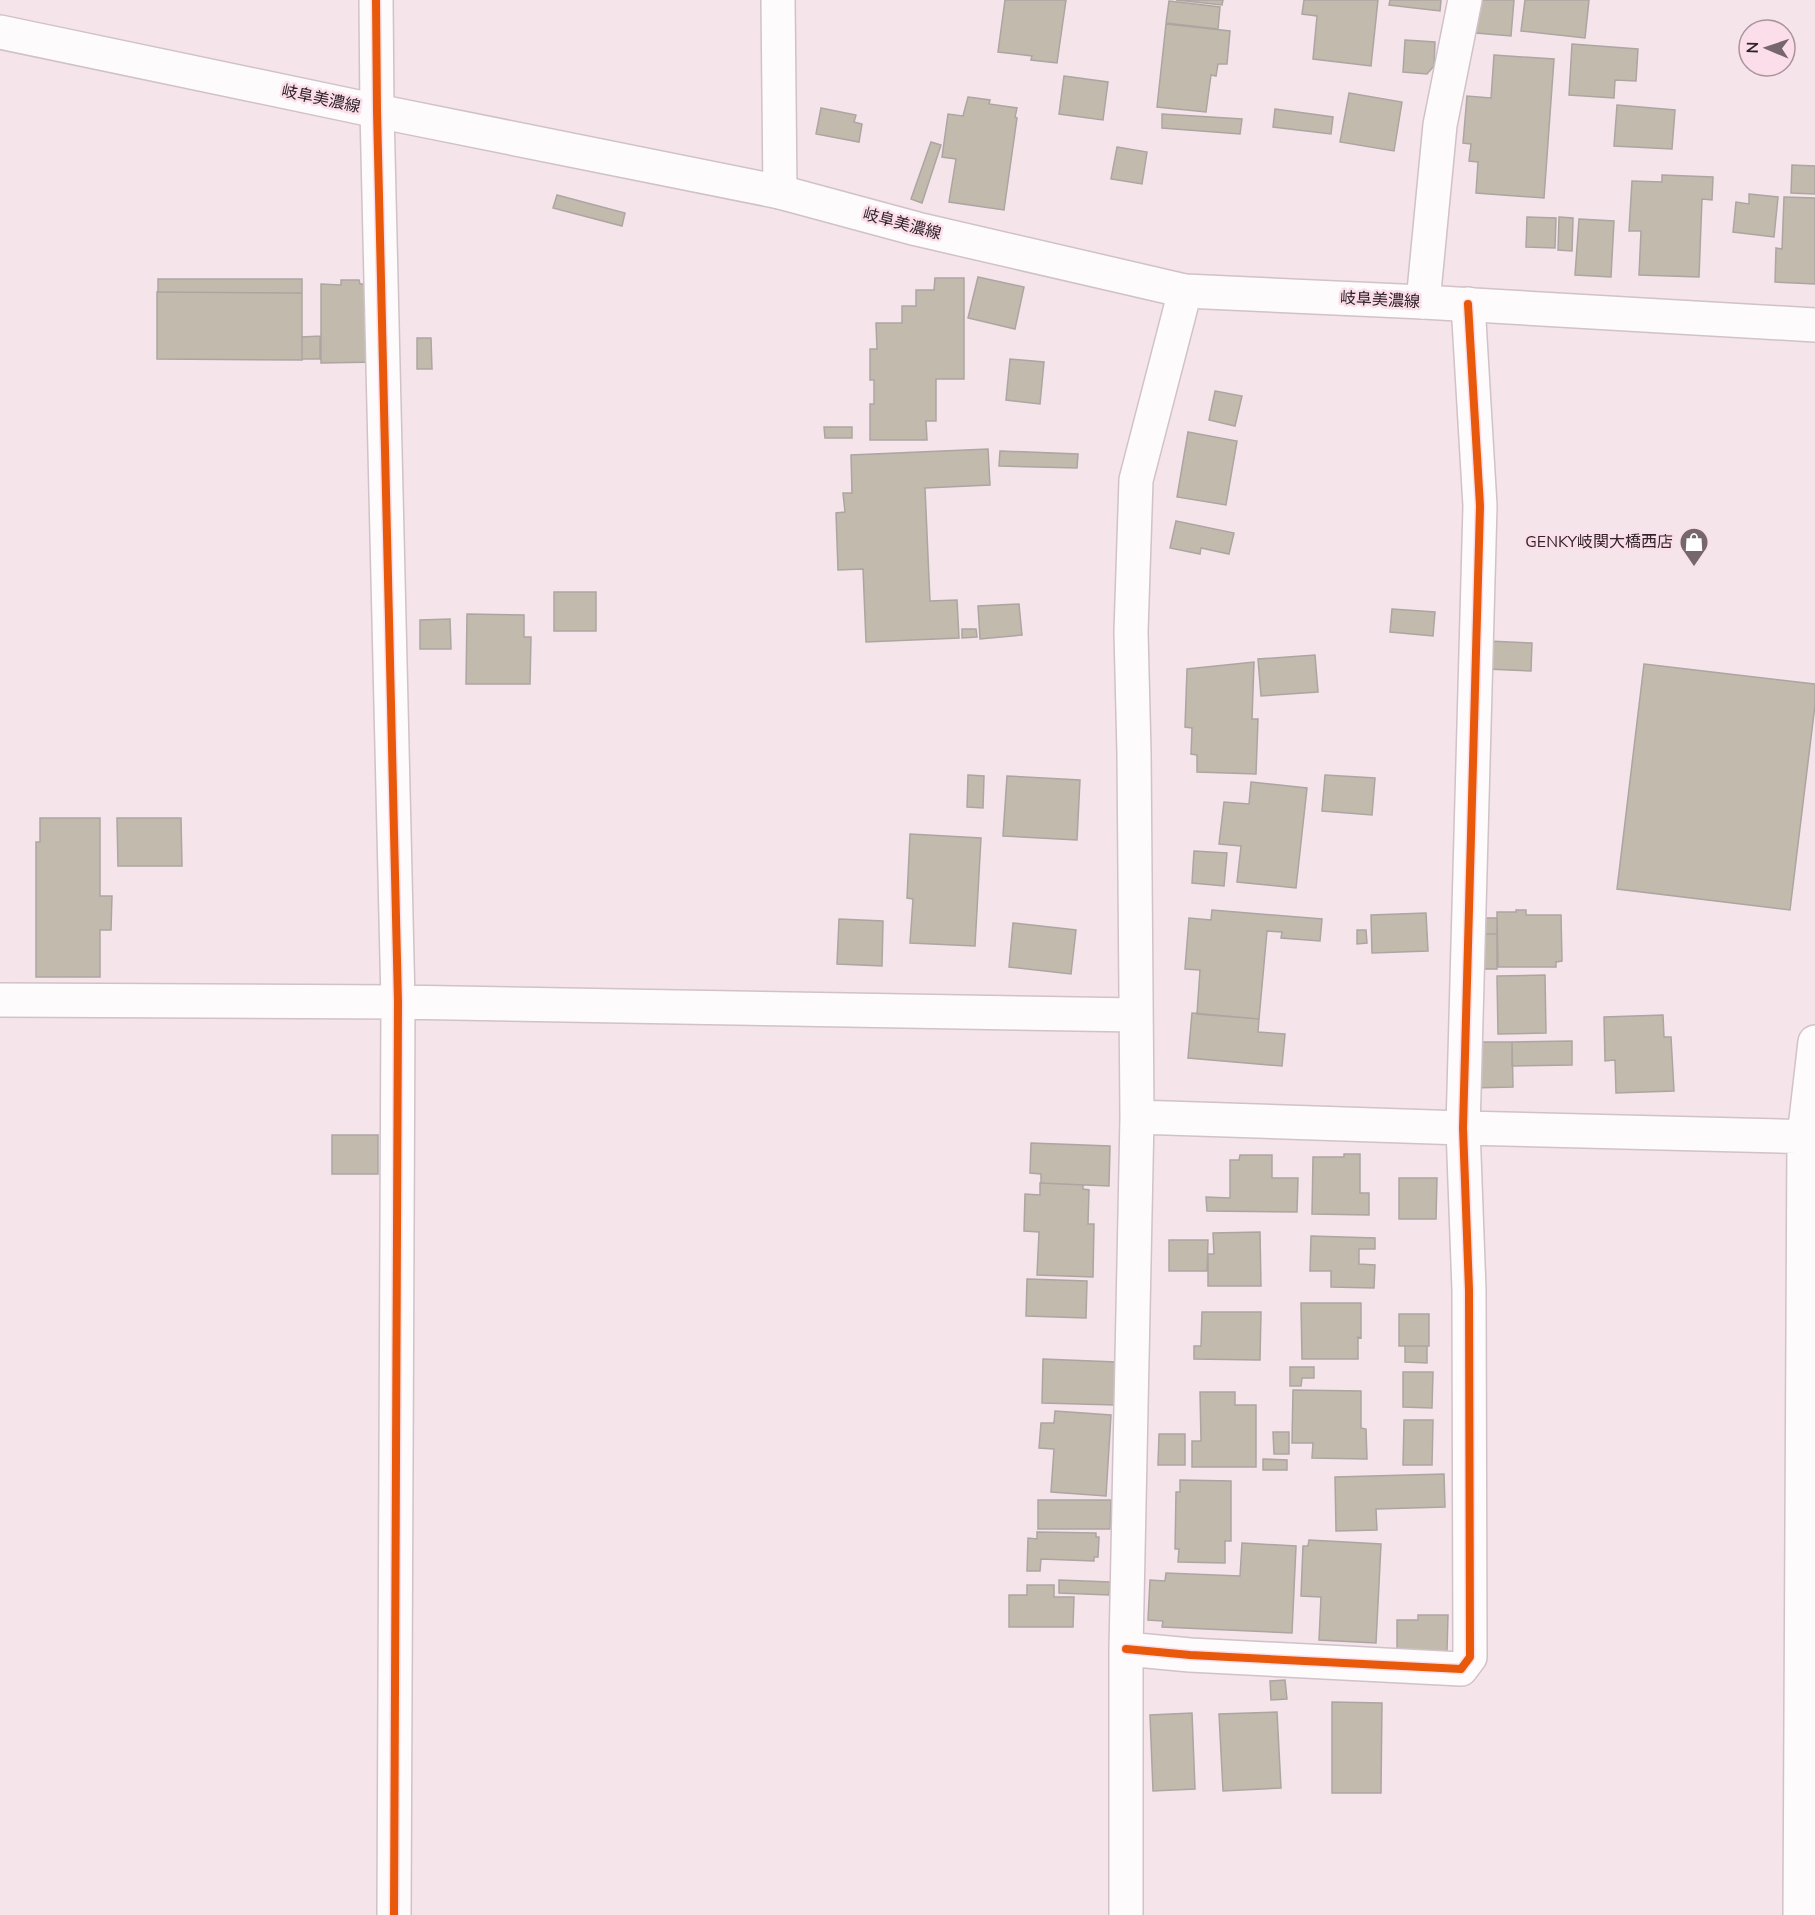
<svg xmlns="http://www.w3.org/2000/svg" width="1815" height="1915" font-family="'Nunito Sans','Noto Sans JP',sans-serif">
  <rect width="100%" height="100%" fill="#f5e4ea"/>
  <path fill="#c2bbad" stroke="#aca5a2" stroke-width="1.5" d="M 1005,0 L 1066,0 L 1057,63 L 1031,60 L 1032,56 L 998,52 Z
    M 1176,0 L 1223,0 L 1222,5 Z
    M 1304,0 L 1378,0 L 1371,66 L 1313,59 L 1317,16 L 1302,14 Z
    M 1390,0 L 1441,0 L 1440,11 L 1389,5 Z
    M 1479,0 L 1514,0 L 1511,36 L 1476,33 Z
    M 1525,0 L 1589,0 L 1585,38 L 1521,31 Z
    M 1169,1 L 1220,7 L 1218,29 L 1166,23 Z
    M 1166,24 L 1230,31 L 1227,64 L 1218,64 L 1216,76 L 1211,75 L 1206,112 L 1157,107 Z
    M 1405,40 L 1435,42 L 1434,66 L 1427,74 L 1403,72 Z
    M 1572,44 L 1638,49 L 1636,81 L 1615,80 L 1614,98 L 1569,95 Z
    M 1494,55 L 1554,59 L 1544,198 L 1476,193 L 1478,162 L 1469,161 L 1471,144 L 1463,143 L 1467,96 L 1491,98 Z
    M 1064,76 L 1108,82 L 1103,120 L 1059,114 Z
    M 1349,93 L 1402,102 L 1394,151 L 1340,142 Z
    M 968,97 L 990,100 L 989,104 L 1017,108 L 1015,117 L 1017,118 L 1004,210 L 949,202 L 956,159 L 942,157 L 948,114 L 963,116 Z
    M 1617,105 L 1675,110 L 1672,149 L 1614,146 Z
    M 821,108 L 856,115 L 854,122 L 862,124 L 859,142 L 816,134 Z
    M 1275,109 L 1333,117 L 1331,134 L 1273,127 Z
    M 1162,114 L 1242,119 L 1240,134 L 1162,128 Z
    M 931,142 L 941,145 L 922,203 L 911,199 Z
    M 1117,147 L 1147,152 L 1142,184 L 1111,179 Z
    M 1792,165 L 1815,166 L 1815,194 L 1791,193 Z
    M 1662,175 L 1713,177 L 1712,200 L 1702,199 L 1699,277 L 1639,275 L 1641,231 L 1629,231 L 1632,181 L 1662,182 Z
    M 1749,194 L 1778,197 L 1774,237 L 1733,232 L 1736,202 L 1749,204 Z
    M 557,195 L 625,213 L 622,226 L 553,208 Z
    M 1784,197 L 1815,198 L 1815,284 L 1775,282 L 1776,248 L 1782,249 Z
    M 1527,217 L 1556,218 L 1555,248 L 1526,247 Z
    M 1559,217 L 1573,218 L 1572,251 L 1558,250 Z
    M 1579,219 L 1614,221 L 1611,277 L 1575,275 Z
    M 978,277 L 1024,287 L 1015,329 L 968,318 Z
    M 935,278 L 964,278 L 964,379 L 936,379 L 936,421 L 926,421 L 927,440 L 870,440 L 870,404 L 874,404 L 874,380 L 870,380 L 870,349 L 877,349 L 876,323 L 902,323 L 902,306 L 916,306 L 916,290 L 934,290 Z
    M 158,279 L 302,279 L 302,293 L 158,292 Z
    M 341,280 L 359,280 L 360,284 L 378,284 L 377,362 L 321,363 L 321,284 L 341,285 Z
    M 157,292 L 302,293 L 302,360 L 157,359 Z
    M 320,336 L 320,359 L 302,359 L 302,337 Z
    M 417,338 L 431,338 L 432,369 L 417,369 Z
    M 1010,359 L 1044,362 L 1040,404 L 1006,400 Z
    M 1215,391 L 1242,396 L 1235,426 L 1209,420 Z
    M 824,427 L 852,427 L 852,438 L 825,438 Z
    M 1188,432 L 1237,441 L 1226,505 L 1177,497 Z
    M 988,449 L 990,485 L 925,488 L 930,601 L 957,600 L 959,638 L 866,642 L 863,569 L 838,570 L 836,513 L 845,512 L 843,493 L 852,493 L 851,455 Z
    M 1000,451 L 1078,454 L 1077,468 L 999,466 Z
    M 1176,521 L 1234,533 L 1229,554 L 1201,548 L 1200,554 L 1170,548 Z
    M 554,592 L 596,592 L 596,631 L 554,631 Z
    M 1019,604 L 1022,635 L 980,639 L 978,606 Z
    M 1392,609 L 1435,612 L 1433,636 L 1390,632 Z
    M 467,614 L 524,615 L 524,637 L 531,637 L 530,684 L 466,684 Z
    M 450,619 L 451,649 L 420,649 L 420,620 Z
    M 962,629 L 976,629 L 977,637 L 962,638 Z
    M 1488,641 L 1532,643 L 1531,671 L 1487,669 Z
    M 1315,655 L 1318,692 L 1261,696 L 1258,659 Z
    M 1254,662 L 1252,719 L 1258,719 L 1256,774 L 1197,772 L 1197,755 L 1191,754 L 1192,728 L 1185,727 L 1187,669 Z
    M 1644,664 L 1815,684 L 1815,705 L 1790,910 L 1617,889 Z
    M 968,775 L 984,776 L 983,808 L 967,807 Z
    M 1325,775 L 1375,778 L 1372,815 L 1322,811 Z
    M 1007,776 L 1080,780 L 1077,840 L 1003,836 Z
    M 1251,782 L 1307,788 L 1296,888 L 1237,882 L 1241,846 L 1219,844 L 1224,802 L 1249,804 Z
    M 40,818 L 100,818 L 100,896 L 112,896 L 111,930 L 100,930 L 100,977 L 36,977 L 36,842 L 40,842 Z
    M 117,818 L 181,818 L 182,866 L 118,866 Z
    M 910,834 L 981,838 L 975,946 L 910,943 L 913,899 L 907,898 Z
    M 1194,851 L 1227,853 L 1224,886 L 1192,883 Z
    M 1212,910 L 1322,919 L 1320,941 L 1281,938 L 1282,932 L 1267,931 L 1259,1019 L 1197,1014 L 1200,970 L 1185,969 L 1189,918 L 1211,920 Z
    M 1516,910 L 1526,910 L 1526,915 L 1561,915 L 1562,961 L 1556,962 L 1556,967 L 1498,967 L 1497,912 L 1516,912 Z
    M 1426,913 L 1428,951 L 1372,953 L 1371,915 Z
    M 1472,918 L 1497,918 L 1497,934 L 1472,934 Z
    M 839,919 L 883,921 L 882,966 L 837,964 Z
    M 1013,923 L 1076,930 L 1071,974 L 1009,967 Z
    M 1357,930 L 1366,930 L 1367,943 L 1357,944 Z
    M 1471,934 L 1497,934 L 1497,969 L 1471,969 Z
    M 1545,975 L 1546,1033 L 1498,1034 L 1497,976 Z
    M 1192,1013 L 1259,1019 L 1258,1032 L 1285,1034 L 1282,1066 L 1188,1058 Z
    M 1663,1015 L 1664,1037 L 1671,1037 L 1674,1091 L 1616,1093 L 1615,1060 L 1605,1061 L 1604,1017 Z
    M 1572,1041 L 1572,1065 L 1512,1066 L 1512,1042 Z
    M 1470,1042 L 1512,1042 L 1513,1087 L 1471,1088 Z
    M 332,1135 L 378,1135 L 378,1174 L 332,1174 Z
    M 1031,1143 L 1110,1146 L 1109,1186 L 1041,1183 L 1041,1174 L 1030,1173 Z
    M 1344,1154 L 1360,1154 L 1360,1193 L 1369,1193 L 1369,1215 L 1312,1214 L 1313,1157 L 1344,1157 Z
    M 1240,1155 L 1272,1155 L 1272,1178 L 1298,1178 L 1297,1212 L 1207,1211 L 1206,1197 L 1230,1198 L 1230,1160 L 1239,1160 Z
    M 1399,1178 L 1437,1178 L 1436,1219 L 1399,1219 Z
    M 1040,1183 L 1083,1185 L 1083,1189 L 1089,1190 L 1088,1224 L 1094,1224 L 1093,1277 L 1037,1275 L 1039,1232 L 1024,1231 L 1025,1194 L 1040,1195 Z
    M 1260,1232 L 1261,1286 L 1208,1286 L 1208,1254 L 1214,1254 L 1213,1233 Z
    M 1311,1236 L 1375,1238 L 1375,1249 L 1359,1249 L 1359,1264 L 1375,1265 L 1374,1288 L 1331,1287 L 1331,1271 L 1310,1271 Z
    M 1169,1240 L 1208,1240 L 1207,1271 L 1169,1271 Z
    M 1027,1279 L 1087,1281 L 1086,1318 L 1026,1316 Z
    M 1301,1303 L 1361,1303 L 1361,1338 L 1358,1337 L 1358,1359 L 1302,1359 Z
    M 1202,1312 L 1261,1312 L 1260,1360 L 1194,1359 L 1194,1346 L 1201,1346 Z
    M 1399,1314 L 1429,1314 L 1429,1346 L 1399,1346 Z
    M 1405,1346 L 1427,1346 L 1427,1363 L 1405,1362 Z
    M 1043,1359 L 1116,1362 L 1115,1405 L 1042,1403 Z
    M 1290,1367 L 1314,1367 L 1314,1378 L 1302,1378 L 1301,1386 L 1290,1386 Z
    M 1403,1372 L 1433,1372 L 1432,1408 L 1403,1407 Z
    M 1293,1390 L 1361,1391 L 1361,1428 L 1366,1429 L 1367,1459 L 1312,1458 L 1313,1443 L 1292,1443 Z
    M 1200,1392 L 1235,1392 L 1235,1405 L 1256,1405 L 1256,1467 L 1192,1467 L 1192,1441 L 1201,1441 Z
    M 1055,1411 L 1111,1415 L 1106,1496 L 1051,1492 L 1054,1449 L 1039,1448 L 1041,1423 L 1054,1423 Z
    M 1404,1420 L 1433,1420 L 1432,1465 L 1403,1465 Z
    M 1273,1432 L 1289,1432 L 1289,1454 L 1274,1454 Z
    M 1159,1434 L 1185,1434 L 1185,1465 L 1158,1465 Z
    M 1263,1459 L 1287,1460 L 1287,1470 L 1263,1470 Z
    M 1444,1474 L 1445,1507 L 1376,1509 L 1377,1530 L 1336,1531 L 1335,1477 Z
    M 1180,1480 L 1231,1481 L 1231,1541 L 1225,1541 L 1225,1563 L 1178,1562 L 1179,1549 L 1175,1549 L 1176,1492 L 1180,1492 Z
    M 1038,1500 L 1111,1500 L 1110,1529 L 1038,1529 Z
    M 1037,1532 L 1096,1533 L 1096,1537 L 1099,1537 L 1098,1557 L 1094,1557 L 1094,1561 L 1041,1559 L 1040,1571 L 1027,1571 L 1028,1538 L 1037,1539 Z
    M 1309,1540 L 1381,1544 L 1376,1643 L 1319,1640 L 1321,1597 L 1301,1596 L 1303,1546 L 1308,1546 Z
    M 1242,1543 L 1296,1546 L 1292,1633 L 1162,1627 L 1163,1621 L 1148,1620 L 1150,1580 L 1165,1581 L 1166,1573 L 1240,1576 Z
    M 1059,1580 L 1110,1582 L 1109,1595 L 1059,1593 Z
    M 1027,1585 L 1054,1585 L 1054,1597 L 1074,1597 L 1073,1627 L 1009,1627 L 1009,1595 L 1027,1595 Z
    M 1418,1615 L 1448,1615 L 1447,1651 L 1397,1651 L 1397,1620 L 1418,1620 Z
    M 1285,1680 L 1287,1699 L 1271,1700 L 1270,1681 Z
    M 1332,1702 L 1382,1703 L 1381,1793 L 1332,1793 Z
    M 1277,1712 L 1281,1788 L 1223,1791 L 1219,1714 Z
    M 1192,1713 L 1195,1789 L 1153,1791 L 1150,1715 Z"/>
  <g fill="none" stroke-linecap="round" stroke-linejoin="round">
    <g stroke="#d0c2c8" stroke-width="36">
      <path id="minor" d="M 376,0 L 377,111 L 398,1002 L 394,1915
        M 778,0 L 780,192
        M 1423,302 L 1440,125 L 1465,0
        M 0,1000 L 398,1002 L 1136,1015
        M 1137,1117 L 1463,1128 L 1815,1137
        M 1126,1649 L 1190,1655 L 1461,1669 L 1470,1657 L 1469,1290 L 1463,1128 L 1480,506 L 1468,304
        M 1126,1915 L 1126,1649 L 1137,1117 L 1134,753 L 1131,632 L 1136,480 L 1185,291
        M 1800,1915 L 1804,1137 L 1815,1042"/>
    </g>
    <g stroke="#d0c2c8" stroke-width="36">
      <path id="major" d="M 0,32 L 377,111 L 780,192 L 917,229 L 1185,291 L 1423,302 L 1815,325"/>
    </g>
    <use href="#minor" stroke="#fefbfc" stroke-width="33"/>
    <use href="#major" stroke="#fefbfc" stroke-width="33"/>
    <g stroke="#fbdee9" stroke-width="11">
      <path id="cycleway" d="M 376,0 L 377,111 L 398,1002 L 394,1915
        M 1126,1649 L 1190,1655 L 1461,1669 L 1470,1657 L 1469,1290 L 1463,1128 L 1480,506 L 1468,304"/>
    </g>
    <use href="#cycleway" stroke="#e8590c" stroke-width="8"/>
  </g>
  <defs>
    <g id="shop-pin" transform="scale(1.5)"><path d="M0 17L-7.5 6A9.5 9.5 0 1 1 7.5 6Z" fill="#76676d" stroke="#fbdee9"/><path d="M-5-2.5h2.3a2.7 3.5 0 0 1 5.4 0H5L5.5 6h-11ZM-1.5-2.5h3a1.5 2.3 0 0 0-3 0Z" fill="#fff"/></g>
  </defs>
  <g fill-rule="evenodd">
    <use href="#shop-pin" x="1694" y="542"/>
  </g>
  <g text-anchor="middle" dominant-baseline="central" stroke-width="5" stroke-linejoin="round" paint-order="stroke">
    <g font-size="16" fill="#312429" stroke="#fbdee9">
      <text transform="translate(321 99) rotate(12)">岐阜美濃線</text>
      <text transform="translate(902 224) rotate(15)">岐阜美濃線</text>
      <text transform="translate(1380 300) rotate(3)">岐阜美濃線</text>
    </g>
    <g font-size="16" fill="#312429" stroke="#fbdee9" text-anchor="end">
      <text x="1673" y="542">GENKY岐関大橋西店</text>
    </g>
  </g>
  <g transform="translate(1767 48) rotate(272)"><circle r="28" fill="#fbdee9" stroke="#aa949c" stroke-width="1.5"/>
  <path d="M0-4.5L10 22L0 15L-10 22Z" fill="#76676d"/>
  <text y="-9" font-size="16" font-weight="bold" text-anchor="middle" fill="#312429">N</text>
  </g>
</svg>
